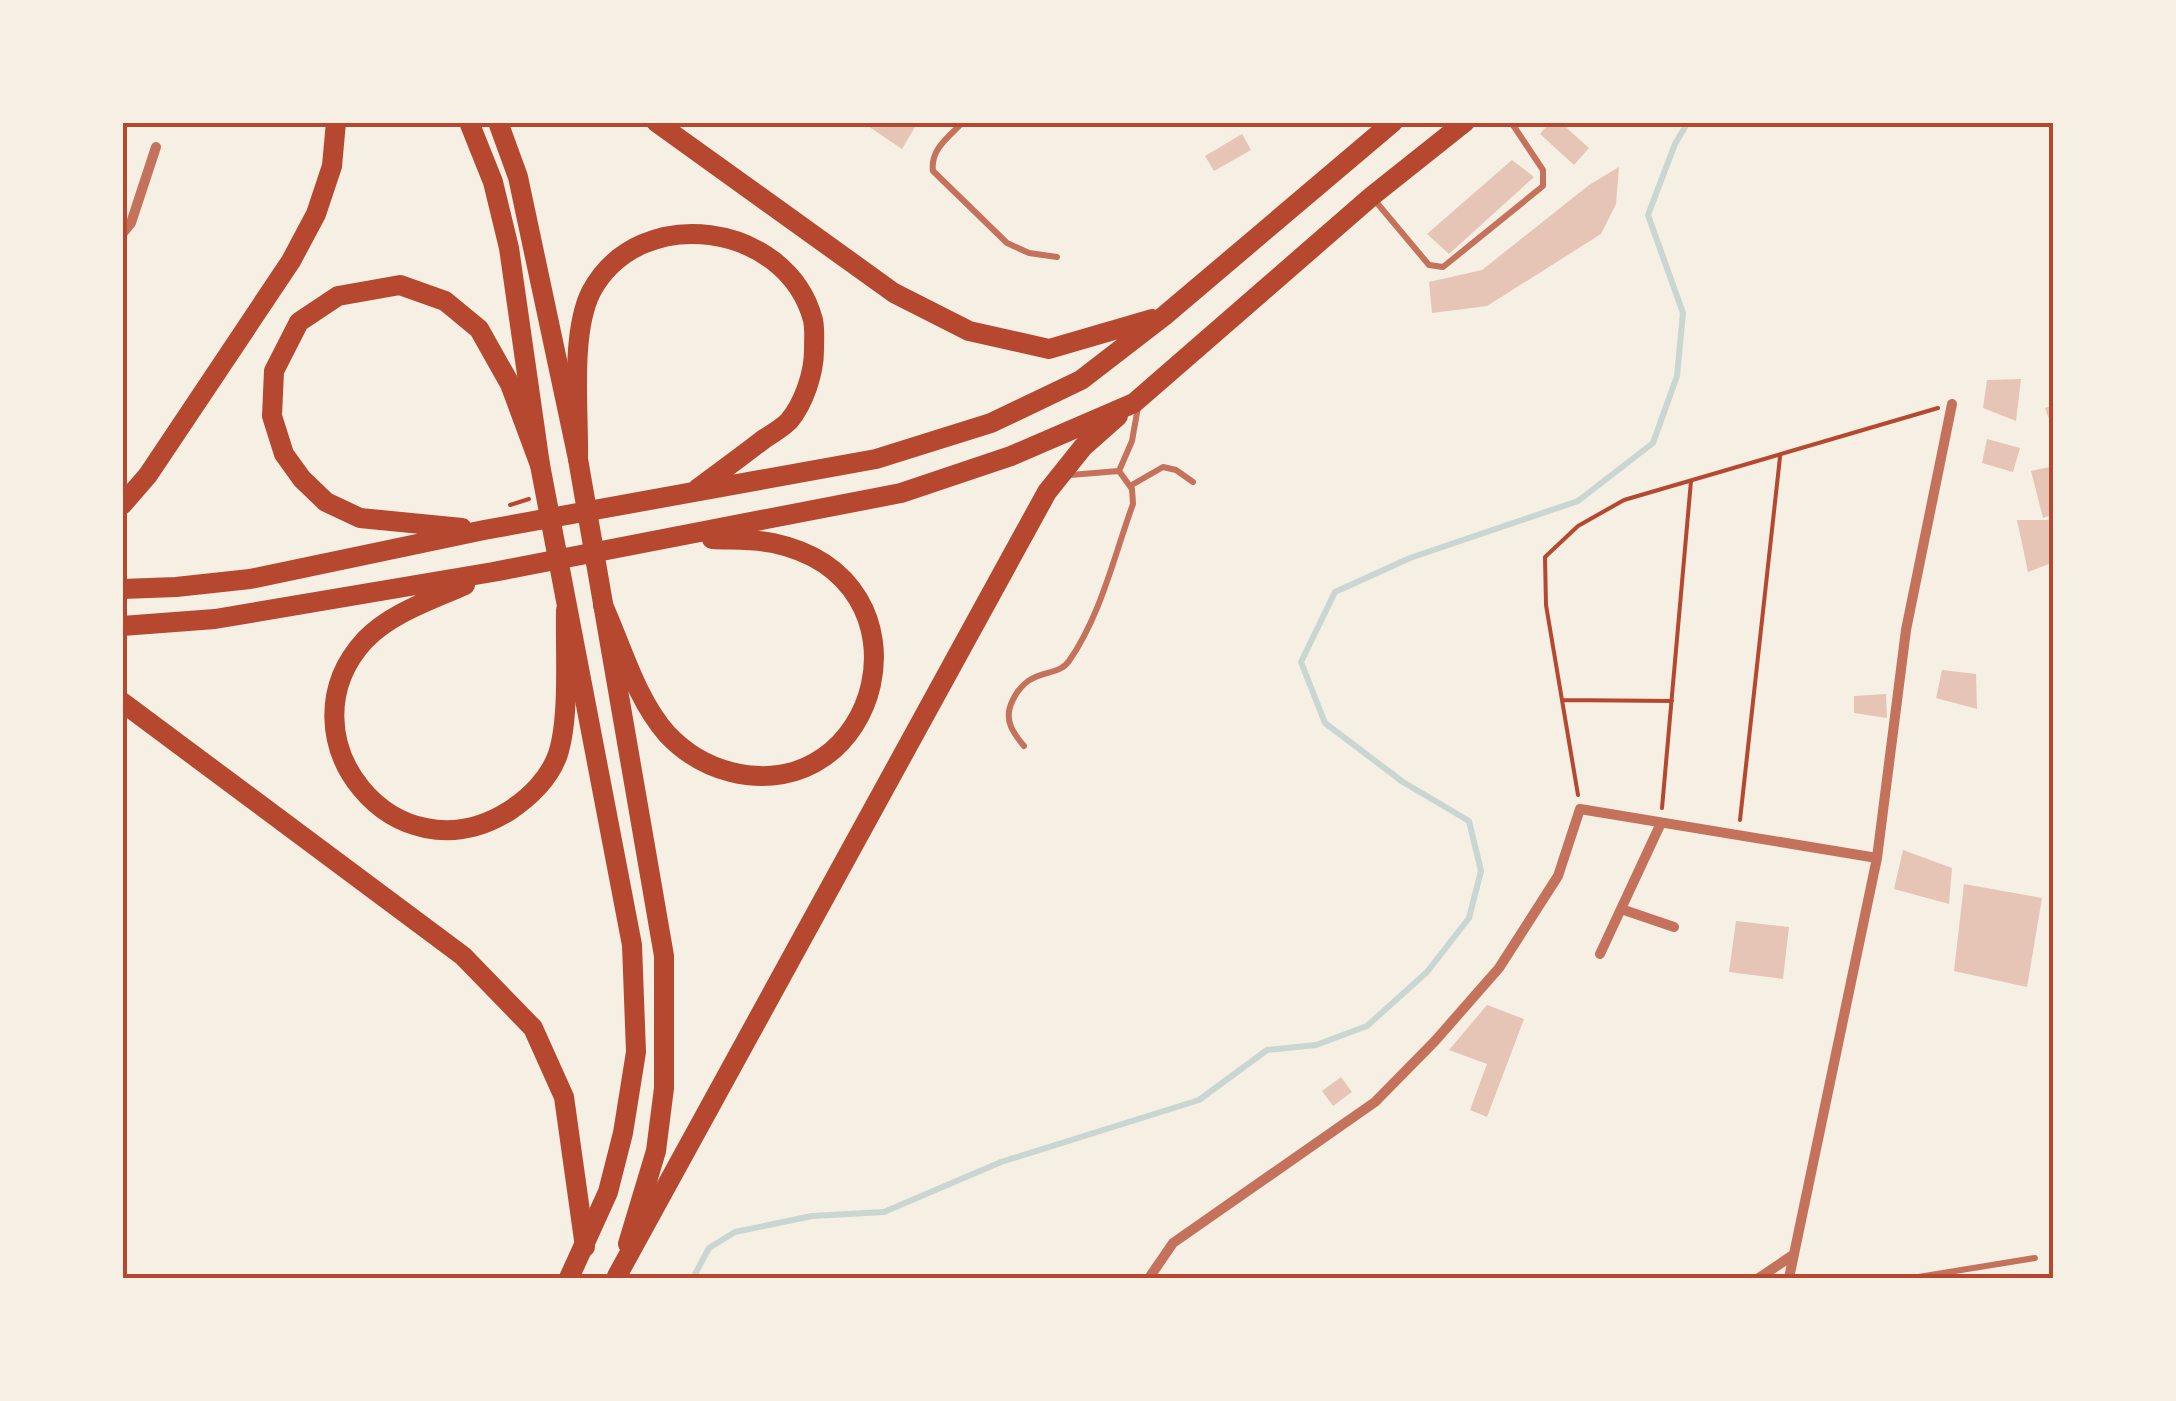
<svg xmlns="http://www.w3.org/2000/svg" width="2176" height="1401" font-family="Spectral,serif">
  <rect width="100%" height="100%" fill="#f6efe4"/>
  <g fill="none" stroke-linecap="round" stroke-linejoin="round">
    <path stroke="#c9d6d2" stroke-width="6" d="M 693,1278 L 709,1248 L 735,1232 L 812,1216 L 884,1212 L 1001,1162 L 1199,1100 L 1267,1050 L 1316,1045 L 1367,1026 L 1427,972 L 1469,918 L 1481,871 L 1469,821 L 1403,782 L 1325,723 L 1301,662 L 1335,592 L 1410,558 L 1578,501 L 1653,443 L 1677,376 L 1683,313 L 1648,215 L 1675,144 L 1688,122"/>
  </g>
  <path fill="#e6c5b7" d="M 862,122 L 918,122 L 902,149 Z
    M 1550,122 L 1560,122 L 1589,148 L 1574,165 L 1540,134 Z
    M 1242,134 L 1251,150 L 1214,171 L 1205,156 Z
    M 1512,160 L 1534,177 L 1449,254 L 1427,234 Z
    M 1619,167 L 1616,204 L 1601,234 L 1487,306 L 1432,313 L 1429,282 L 1482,270 L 1589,185 Z
    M 2021,379 L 2016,421 L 1983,408 L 1987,380 Z
    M 2054,405 L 2054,430 L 2053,430 L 2045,408 Z
    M 1987,439 L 2020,448 L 2013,472 L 1982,463 Z
    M 2054,466 L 2054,514 L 2043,518 L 2031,471 Z
    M 2017,520 L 2054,520 L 2054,562 L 2028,572 Z
    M 1942,670 L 1976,674 L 1977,709 L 1936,698 Z
    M 1886,694 L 1887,718 L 1854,713 L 1854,696 Z
    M 1903,850 L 1952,868 L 1949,904 L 1894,889 Z
    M 1964,884 L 2042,898 L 2027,987 L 1954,971 Z
    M 1736,921 L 1789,927 L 1783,979 L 1729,972 Z
    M 1487,1005 L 1524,1019 L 1487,1117 L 1470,1110 L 1487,1064 L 1449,1050 Z
    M 1341,1077 L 1352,1092 L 1333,1106 L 1322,1091 Z"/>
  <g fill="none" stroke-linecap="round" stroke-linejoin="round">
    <path stroke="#b5482f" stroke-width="4" d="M 510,505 L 529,499
      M 1562,700 L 1672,701
      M 1578,795 L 1546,605 L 1545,557 L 1578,526 L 1624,500 L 1938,408
      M 1662,808 L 1691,481
      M 1740,820 L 1780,457"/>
    <path stroke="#c5725c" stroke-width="6" d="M 963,122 C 949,137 930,149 933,171 L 1007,243 L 1029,253 L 1057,257
      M 1372,197 L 1429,265 L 1443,267 L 1543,186 L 1543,170 L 1511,122
      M 1070,475 L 1119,471
      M 1130,486 L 1163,467 L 1176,470 L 1193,482
      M 1024,746 C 1014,734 1004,721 1011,704 C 1028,664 1056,680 1069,661 C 1101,615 1114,556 1133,504 L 1132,489 L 1119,471 L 1132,441 L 1138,407
      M 1912,1278 L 2035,1258"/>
    <path stroke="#c5725c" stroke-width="10" d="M 122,234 L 131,223 L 156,147
      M 1621,909 L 1674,927
      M 1600,954 L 1661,823
      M 1149,1278 L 1173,1243 L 1375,1102 L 1435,1041 L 1499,968 L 1558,876 L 1580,809 L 1877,858
      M 1759,1278 L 1793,1255
      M 1789,1278 L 1877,858 L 1906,630 L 1952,404"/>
    <path stroke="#b5482f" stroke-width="20" d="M 469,122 L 493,182 L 509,248 L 540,465 L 632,945 L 636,1052 L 623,1133 L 608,1192 L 569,1278
      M 498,122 L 518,177 L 578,459 L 664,956 L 664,1088 L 656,1151 L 628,1244"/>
    <path stroke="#b5482f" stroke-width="20" d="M 656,122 L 894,293 L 969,331 L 1049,349 L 1152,319
      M 578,459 C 579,412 570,334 591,292 C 639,201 787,222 813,320 C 815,329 814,341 814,350 C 814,373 804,403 789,421 C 782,428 772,434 764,439 C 742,456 719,473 697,489
      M 122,505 L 148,475 L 291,261 L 316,214 L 332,166 L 336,122
      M 462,528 L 360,518 L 326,502 L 302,479 L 284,454 L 272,416 L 274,371 L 299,322 L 338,296 L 400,285 L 445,301 L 479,329 L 510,384 L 540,465
      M 465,585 C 431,600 391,613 365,640 C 277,736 395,883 509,811 C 529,798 550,778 558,754 C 570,717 565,650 566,610
      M 122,589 L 176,587 L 250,579 L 484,530 L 876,459 L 991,423 L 1081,380 L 1164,316 L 1393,122
      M 603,605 C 622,647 636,699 667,734 C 685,753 706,766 731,772 C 880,809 941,579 773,543 C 754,539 732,540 712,539
      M 122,626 L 215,619 L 493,572 L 901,493 L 1011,456 L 1134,403 L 1372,196 L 1465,122
      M 122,702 L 463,956 L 533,1028 L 564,1097 L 585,1247
      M 617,1276 L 1047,492 L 1083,447 L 1118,416"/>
  </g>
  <rect width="2176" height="1401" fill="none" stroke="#f6efe4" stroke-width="250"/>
  <rect x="125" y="125" width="1926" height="1151" fill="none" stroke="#b5482f" stroke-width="4"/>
</svg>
